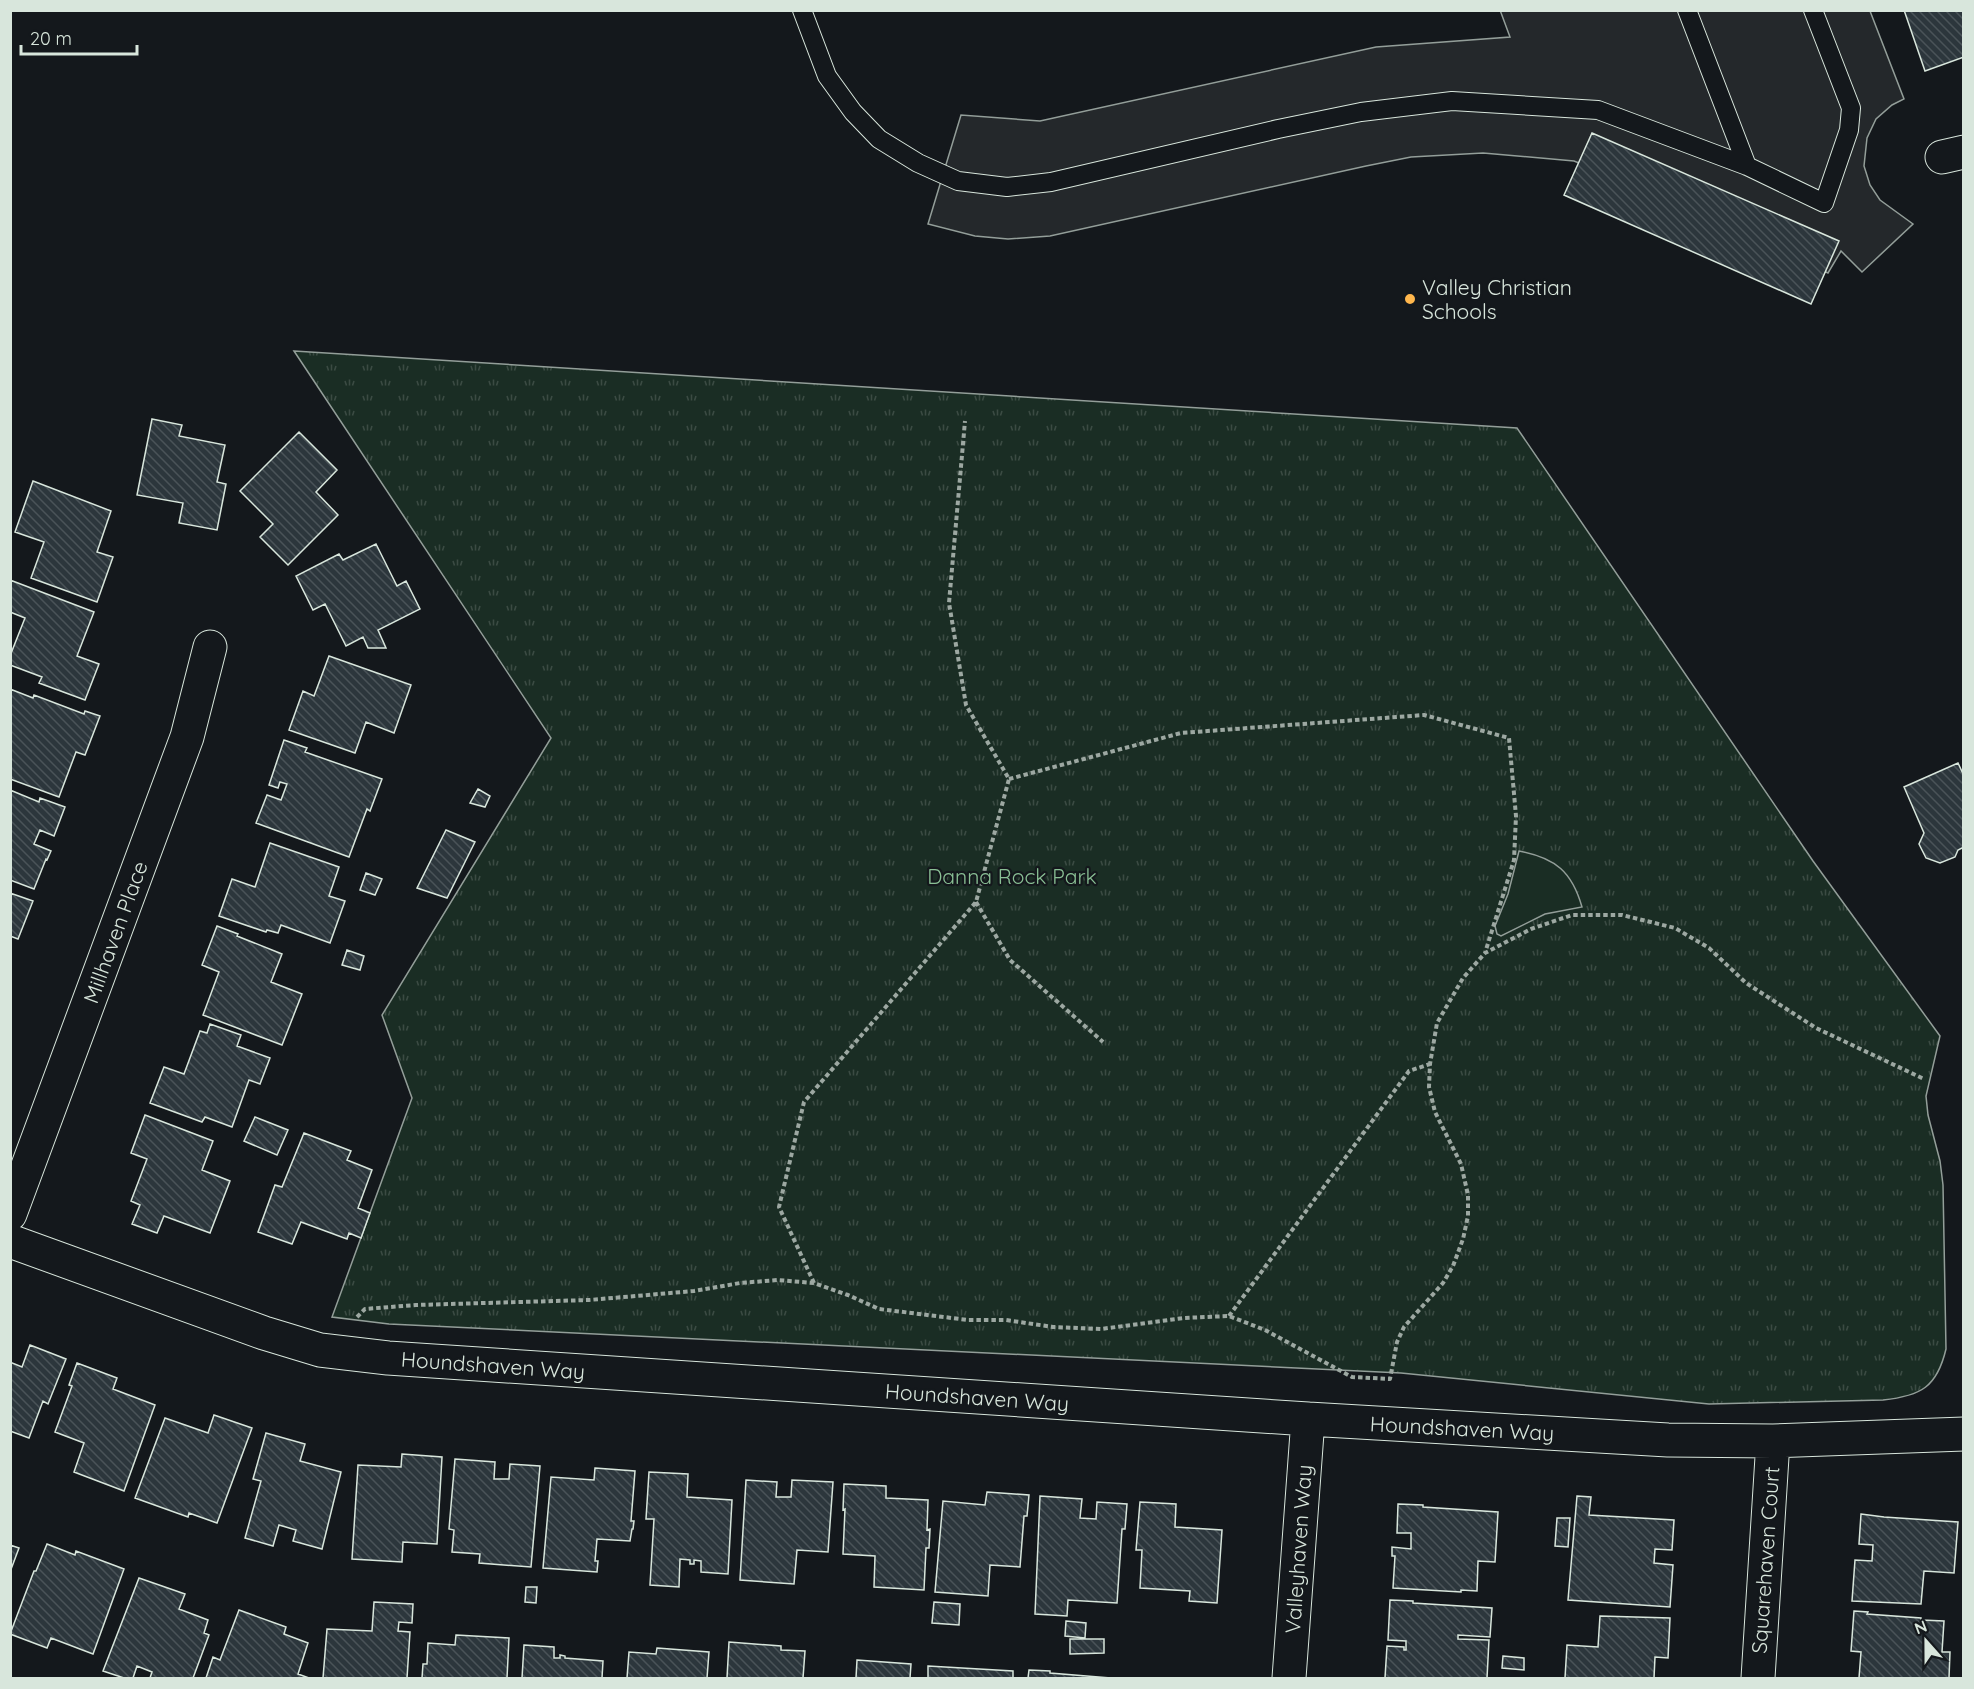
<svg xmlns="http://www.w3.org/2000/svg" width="1974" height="1689" font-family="Quicksand,sans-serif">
  <defs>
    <pattern id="park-tufts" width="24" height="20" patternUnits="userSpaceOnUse" patternTransform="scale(1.5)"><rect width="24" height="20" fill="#1a2d24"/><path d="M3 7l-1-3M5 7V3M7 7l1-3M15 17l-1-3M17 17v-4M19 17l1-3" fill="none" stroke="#3b4b43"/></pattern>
    <pattern id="building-back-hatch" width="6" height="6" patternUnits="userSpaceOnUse" patternTransform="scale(1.5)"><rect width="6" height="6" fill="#2c363c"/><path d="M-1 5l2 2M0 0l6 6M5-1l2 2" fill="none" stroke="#4a5358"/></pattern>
  </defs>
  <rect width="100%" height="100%" fill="#14181c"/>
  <path fill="url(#park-tufts)" stroke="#939e99" stroke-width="1.5" d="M 294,351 L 1517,428 L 1813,861 L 1940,1036 L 1926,1096 L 1928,1115 L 1940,1161 L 1943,1185 L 1946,1349 C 1937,1387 1921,1396 1883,1400 L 1709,1404 L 1401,1373 L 389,1324 L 332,1317 L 412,1098 L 382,1015 L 551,738 Z"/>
  <path fill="#1a2d24" stroke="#939e99" stroke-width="1.5" d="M 1519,851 C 1556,858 1572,872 1582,907 L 1545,914 L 1501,936 L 1497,934 L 1495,926 L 1508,894 Z"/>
  <path fill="#24282b" stroke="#939e99" stroke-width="1.5" d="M 1500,10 L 1870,11 L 1904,99 L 1892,105 L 1876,119 L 1867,138 L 1864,166 L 1870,185 L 1880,200 L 1913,224 L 1862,272 L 1841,251 L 1828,273 L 1624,181 L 1574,161 L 1483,153 L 1411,157 L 1366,166 L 1050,236 L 1008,239 L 975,236 L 928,224 L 961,115 L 1040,121 L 1376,47 L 1510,37 Z"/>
  <path fill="url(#building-back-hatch)" stroke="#d8e6dc" stroke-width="1.5" d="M 1904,10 L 1964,10 L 1964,57 L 1925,71 Z
    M 1592,133 L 1839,241 L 1811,304 L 1564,195 Z
    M 152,419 L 182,425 L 179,436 L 225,445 L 217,482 L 226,484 L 217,530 L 179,523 L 183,503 L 137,495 Z
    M 299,432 L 337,470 L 316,492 L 338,515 L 288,565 L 260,537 L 273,524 L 240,491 Z
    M 33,481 L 111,511 L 97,552 L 113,557 L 97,602 L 31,578 L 44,542 L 15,532 Z
    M 376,544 L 397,586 L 406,581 L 420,609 L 378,630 L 386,648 L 368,648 L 363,637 L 346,646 L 325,604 L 313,610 L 296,576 L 339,554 L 343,560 Z
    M 10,580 L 94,612 L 77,656 L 99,664 L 85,700 L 39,683 L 42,677 L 10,665 L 10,656 L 25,618 L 10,612 Z
    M 329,656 L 411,685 L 394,733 L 366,722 L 355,753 L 289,730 L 303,691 L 314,696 Z
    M 10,689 L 33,698 L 34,695 L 84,714 L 85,711 L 100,716 L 85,755 L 76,752 L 59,797 L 10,779 Z
    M 284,740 L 307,748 L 305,752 L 382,779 L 370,811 L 367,809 L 349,857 L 256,823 L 267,795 L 281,800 L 287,784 L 280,782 L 278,788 L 269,785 Z
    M 1958,763 L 1964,776 L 1964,847 L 1958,850 L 1955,857 L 1940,863 L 1926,858 L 1919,844 L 1924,833 L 1904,787 Z
    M 478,789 L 490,796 L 485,807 L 470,803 Z
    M 10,790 L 39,802 L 40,798 L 65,807 L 54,836 L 40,830 L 34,844 L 51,851 L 47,860 L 46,859 L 34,889 L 10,880 Z
    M 446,830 L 475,842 L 447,898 L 417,888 Z
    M 270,843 L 339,867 L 329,896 L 345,901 L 330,943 L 281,925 L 278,933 L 267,930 L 266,932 L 219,916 L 232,879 L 255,887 Z
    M 366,873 L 382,879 L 375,895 L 360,890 Z
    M 10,893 L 33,901 L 18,939 L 10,936 Z
    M 217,926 L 238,934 L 237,936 L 282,954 L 271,982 L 302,994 L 282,1045 L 203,1015 L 219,972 L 202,965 Z
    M 347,950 L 364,956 L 360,970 L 342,965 Z
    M 210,1024 L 241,1035 L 237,1046 L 270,1058 L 260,1084 L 249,1080 L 232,1127 L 205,1117 L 202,1122 L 150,1103 L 164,1067 L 184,1074 L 200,1031 L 207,1033 Z
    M 145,1115 L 213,1141 L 202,1170 L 230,1181 L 210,1233 L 164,1216 L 157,1233 L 132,1224 L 140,1205 L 131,1201 L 147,1159 L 131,1153 Z
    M 255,1117 L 288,1130 L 277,1155 L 244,1141 Z
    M 304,1133 L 351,1151 L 347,1160 L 372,1170 L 358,1208 L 370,1213 L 361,1238 L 349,1233 L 347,1239 L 301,1222 L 292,1244 L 258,1232 L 275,1185 L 282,1187 Z
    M 30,1345 L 66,1359 L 48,1404 L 43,1401 L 29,1438 L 10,1431 L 10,1362 L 22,1367 Z
    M 77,1363 L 117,1378 L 113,1389 L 155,1405 L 124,1491 L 74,1472 L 84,1443 L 55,1432 L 72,1386 L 69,1385 Z
    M 214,1415 L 252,1428 L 217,1523 L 189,1513 L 188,1517 L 135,1498 L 165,1418 L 208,1433 Z
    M 266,1433 L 305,1444 L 300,1461 L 341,1472 L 322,1549 L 293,1541 L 296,1530 L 279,1525 L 273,1546 L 245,1538 L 261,1481 L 253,1479 Z
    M 402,1454 L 442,1457 L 437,1544 L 403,1542 L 402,1562 L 352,1559 L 358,1465 L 401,1467 Z
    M 455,1459 L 495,1462 L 494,1479 L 509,1479 L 510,1464 L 540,1466 L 531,1567 L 479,1563 L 480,1554 L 452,1552 L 454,1530 L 449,1529 Z
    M 595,1468 L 635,1471 L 631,1521 L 634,1521 L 633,1529 L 632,1529 L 630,1541 L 597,1539 L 595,1561 L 598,1561 L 597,1572 L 543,1568 L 551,1477 L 594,1480 Z
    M 649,1472 L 688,1474 L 687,1497 L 732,1500 L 728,1574 L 701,1572 L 701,1561 L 694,1560 L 694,1564 L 690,1564 L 690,1560 L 680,1559 L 679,1587 L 650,1585 L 654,1519 L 646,1519 Z
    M 746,1480 L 777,1482 L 776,1497 L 791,1497 L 792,1480 L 833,1482 L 828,1552 L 797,1550 L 794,1584 L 740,1580 Z
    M 844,1484 L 886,1486 L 886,1498 L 928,1500 L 927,1530 L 930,1529 L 929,1548 L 926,1548 L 924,1590 L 874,1587 L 875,1556 L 843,1554 L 845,1509 L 843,1510 Z
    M 987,1492 L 1029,1495 L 1027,1516 L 1024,1516 L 1020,1567 L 990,1565 L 988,1596 L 935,1592 L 943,1501 L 985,1505 Z
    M 1040,1496 L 1082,1499 L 1080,1518 L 1096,1519 L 1097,1502 L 1127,1504 L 1125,1529 L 1122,1529 L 1117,1603 L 1068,1600 L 1067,1616 L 1035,1614 Z
    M 1577,1496 L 1591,1497 L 1589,1515 L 1674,1520 L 1672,1550 L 1655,1549 L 1654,1563 L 1673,1565 L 1670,1607 L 1568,1600 Z
    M 1140,1502 L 1176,1504 L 1175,1527 L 1222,1530 L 1217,1603 L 1189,1601 L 1190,1591 L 1140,1588 L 1142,1550 L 1136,1550 Z
    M 1398,1504 L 1423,1505 L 1423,1507 L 1498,1512 L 1495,1562 L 1478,1561 L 1477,1591 L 1461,1590 L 1461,1592 L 1393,1588 L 1395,1556 L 1392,1556 L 1392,1547 L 1411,1549 L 1411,1533 L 1397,1533 Z
    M 1861,1514 L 1884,1517 L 1958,1522 L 1954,1573 L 1924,1571 L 1921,1604 L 1852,1601 L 1855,1560 L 1872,1561 L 1873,1545 L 1859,1544 Z
    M 1557,1518 L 1570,1518 L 1568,1547 L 1555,1546 Z
    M 47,1544 L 75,1555 L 76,1551 L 124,1569 L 93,1654 L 51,1638 L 47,1648 L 10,1634 L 34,1571 L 36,1571 Z
    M 10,1545 L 19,1548 L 10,1572 Z
    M 139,1578 L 185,1594 L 179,1609 L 208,1620 L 204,1633 L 209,1635 L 193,1678 L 150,1678 L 152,1672 L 137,1666 L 133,1678 L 124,1678 L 103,1671 Z
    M 526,1587 L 537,1587 L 536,1603 L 525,1602 Z
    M 1390,1600 L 1413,1601 L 1413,1603 L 1492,1608 L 1490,1637 L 1458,1635 L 1458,1639 L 1489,1640 L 1487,1678 L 1385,1678 L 1387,1646 L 1404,1647 L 1404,1650 L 1406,1650 L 1406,1641 L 1388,1640 Z
    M 374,1602 L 413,1604 L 412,1623 L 399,1622 L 398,1631 L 410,1632 L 407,1678 L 323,1678 L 327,1629 L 372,1631 Z
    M 934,1602 L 960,1604 L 959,1625 L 932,1623 Z
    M 239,1610 L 286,1627 L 284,1634 L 308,1643 L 298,1674 L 309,1678 L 206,1678 L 213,1657 L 220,1660 Z
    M 1854,1611 L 1868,1612 L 1867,1614 L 1921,1618 L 1921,1620 L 1944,1621 L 1942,1652 L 1950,1652 L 1949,1678 L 1859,1678 L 1861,1652 L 1851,1651 Z
    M 1600,1616 L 1670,1618 L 1668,1658 L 1655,1657 L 1654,1678 L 1565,1678 L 1567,1645 L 1598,1647 Z
    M 1066,1621 L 1086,1623 L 1085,1638 L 1065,1636 Z
    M 456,1635 L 509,1638 L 507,1678 L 422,1678 L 423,1664 L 427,1664 L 428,1643 L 455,1645 Z
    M 1070,1639 L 1104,1639 L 1104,1653 L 1070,1654 Z
    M 729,1642 L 781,1646 L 781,1650 L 805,1651 L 803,1678 L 727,1678 Z
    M 524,1645 L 554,1647 L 554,1658 L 560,1658 L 560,1655 L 565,1656 L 565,1658 L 603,1661 L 602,1678 L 522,1678 Z
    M 657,1648 L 709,1652 L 707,1678 L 623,1678 L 627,1678 L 629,1652 L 656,1654 Z
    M 1503,1656 L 1524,1658 L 1524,1670 L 1502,1668 Z
    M 857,1660 L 911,1664 L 910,1678 L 856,1678 Z
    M 928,1666 L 1013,1671 L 1013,1678 L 928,1678 Z
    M 1029,1670 L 1050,1671 L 1050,1673 L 1111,1678 L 1028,1678 Z"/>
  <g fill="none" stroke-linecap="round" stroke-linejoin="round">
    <g stroke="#d8e6dc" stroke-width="20">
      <path id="service" d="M 802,10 L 827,76 L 853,112 L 879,139 L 918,163 L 958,181 L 1007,187 L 1051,182 L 1278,129 L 1361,112 L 1452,101 L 1598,110 L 1747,166 L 1824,203 L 1849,130 L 1851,108 L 1813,10
        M 1687,10 L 1747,166"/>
    </g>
    <g stroke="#d8e6dc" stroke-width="35">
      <path id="minor" d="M 1942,157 L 1964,152
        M 10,1214 L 187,737 L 210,647
        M 10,1241 L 264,1333 L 320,1350 L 388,1358 L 1308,1419 L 1668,1440 L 1773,1441 L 1964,1434
        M 1289,1678 L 1308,1419
        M 1758,1678 L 1773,1441"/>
    </g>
    <path stroke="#9da8a2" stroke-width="4" stroke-dasharray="4.5 3" stroke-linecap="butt" d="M 1009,779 L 1181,733 L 1424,715 L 1509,738 L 1516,816 L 1514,860 L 1485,953
      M 976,902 L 1010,960 L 1103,1042
      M 814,1283 L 779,1207 L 804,1102 L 976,902 L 1009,779 L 966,705 L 949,603 L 965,421
      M 1229,1316 L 1409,1071 L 1430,1064
      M 357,1317 L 365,1309 L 416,1305 L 589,1300 L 694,1291 L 740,1283 L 778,1280 L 814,1283 L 848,1295 L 879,1309 L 968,1320 L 1006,1320 L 1053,1327 L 1101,1329 L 1184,1318 L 1229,1316 L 1265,1330 L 1352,1377 L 1390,1379 L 1397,1342 L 1404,1327 L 1443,1283 L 1453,1266 L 1463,1239 L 1468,1216 L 1468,1195 L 1461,1164 L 1435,1112 L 1429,1087 L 1430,1064 L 1437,1023 L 1463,978 L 1485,953 L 1531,929 L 1572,915 L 1622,915 L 1675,928 L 1709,948 L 1746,983 L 1816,1028 L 1924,1079"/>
    <use href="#service" stroke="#14181c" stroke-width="18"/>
    <use href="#minor" stroke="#14181c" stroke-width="33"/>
    <path stroke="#d8e6dc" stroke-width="1.5" stroke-dasharray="8 3" stroke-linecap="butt" d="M 1964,206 L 1964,209"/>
  </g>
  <circle fill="#ffb74d" stroke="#14181c" stroke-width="2" cx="1410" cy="299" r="6"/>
  <g text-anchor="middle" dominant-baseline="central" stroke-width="4.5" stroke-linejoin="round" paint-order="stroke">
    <g font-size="21" fill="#d8e6dc" stroke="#14181c" text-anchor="start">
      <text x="1422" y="287">Valley Christian<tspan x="1422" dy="24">Schools</tspan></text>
    </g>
    <g font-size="21" fill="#8ac095" stroke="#14181c">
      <text x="1012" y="876">Danna Rock Park</text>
    </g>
    <g font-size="21" fill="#d8e6dc" stroke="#14181c">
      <text transform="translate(115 932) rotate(-70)">Millhaven Place</text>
      <text transform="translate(493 1365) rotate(4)">Houndshaven Way</text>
      <text transform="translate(977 1397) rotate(4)">Houndshaven Way</text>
      <text transform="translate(1462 1428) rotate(3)">Houndshaven Way</text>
      <text transform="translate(1298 1549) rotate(-86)">Valleyhaven Way</text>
      <text transform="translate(1765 1560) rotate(-86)">Squarehaven Court</text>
    </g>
  </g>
  <rect width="1974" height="1689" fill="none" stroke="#d8e6dc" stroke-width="24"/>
  <g transform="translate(1926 1641) rotate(339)" stroke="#14181c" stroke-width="4.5" paint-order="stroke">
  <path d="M0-4.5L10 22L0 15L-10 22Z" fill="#d8e6dc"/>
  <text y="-9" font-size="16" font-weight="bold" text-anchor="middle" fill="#d8e6dc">N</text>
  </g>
  <path d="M21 45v9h116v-9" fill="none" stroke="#d8e6dc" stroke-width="3"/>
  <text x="30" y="45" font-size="18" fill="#d8e6dc" stroke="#14181c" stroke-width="4.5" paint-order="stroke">20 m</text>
</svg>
